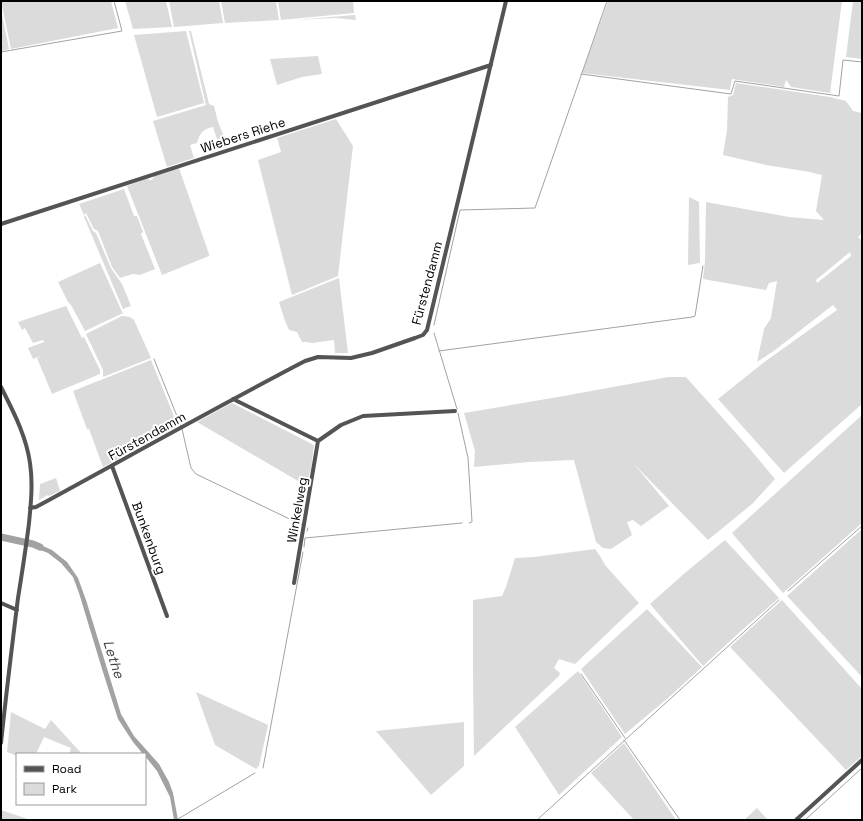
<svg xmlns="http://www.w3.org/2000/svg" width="863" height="821" font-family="'Space Grotesk',sans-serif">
  <rect width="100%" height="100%" fill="#fff"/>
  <path fill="#dbdbdb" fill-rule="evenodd" d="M 1,1 L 111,1 L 118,28 L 11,49 Z
    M 125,1 L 166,1 L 172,27 L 133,29 Z
    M 169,1 L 219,1 L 223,23 L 174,27 Z
    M 221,1 L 276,1 L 279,20 L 225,23 Z
    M 278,1 L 353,1 L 354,13 L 281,20 Z
    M 608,1 L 842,1 L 830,93 L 791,87 L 786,80 L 784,87 L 732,79 L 730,90 L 582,73 Z
    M 853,1 L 862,1 L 862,59 L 846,57 Z
    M 1,9 L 9,49 L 1,51 Z
    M 355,15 L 356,20 L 335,18 L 294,20 Z
    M 186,31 L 204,103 L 157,117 L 134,35 Z
    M 189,31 L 191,31 L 209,104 L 214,106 L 218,122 L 225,139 L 221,140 L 217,139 L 213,127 C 203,129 200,133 197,143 L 190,145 L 194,158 L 167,167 L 153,121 L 206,105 Z
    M 318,56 L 322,74 L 302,77 L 277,85 L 270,59 Z
    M 736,83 L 830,97 L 846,101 L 853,111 L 862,113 L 862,233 L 858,237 L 862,241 L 862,404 L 784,473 L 718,399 L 763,363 L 837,310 L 833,305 L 775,350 L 757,362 L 764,329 L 771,318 L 777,281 L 769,283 L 766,290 L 703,279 L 705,261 L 706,202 L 789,217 L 824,220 L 816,211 L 822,175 L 810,172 L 766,165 L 723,155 L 727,130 L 728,97 L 733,95 ZM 850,252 L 851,256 L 817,283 L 816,280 Z
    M 336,119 L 353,146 L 338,276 L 292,295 L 258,160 L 281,152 L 277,138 Z
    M 179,168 L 209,254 L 209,256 L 162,275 L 127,186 L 148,178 L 149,180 L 152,180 L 154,176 Z
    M 124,189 L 134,216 L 137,216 L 143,232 L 141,234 L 155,269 L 140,275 L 133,274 L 120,278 L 112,267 L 98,231 L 94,229 L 86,213 L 84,215 L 79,204 Z
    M 689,197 L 699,202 L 700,263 L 688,265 Z
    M 85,215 L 93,231 L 96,233 L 111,268 L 122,284 L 131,306 L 123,309 L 84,217 Z
    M 100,263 L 123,314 L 121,314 L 85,331 L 71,305 L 68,302 L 58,282 Z
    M 339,278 L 348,353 L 335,353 L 334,340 L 312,343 L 306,342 L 302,342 L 297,332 L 289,330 L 285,321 L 279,302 Z
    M 66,306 L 82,338 L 84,337 L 100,370 L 100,374 L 52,394 L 37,358 L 43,355 L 33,359 L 28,348 L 44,342 L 43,340 L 33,343 L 25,328 L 22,330 L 18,322 Z
    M 122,316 L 130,317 L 134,320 L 151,358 L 103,377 L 103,370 L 86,334 Z
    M 151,360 L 178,426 L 166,433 L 165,432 L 117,457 L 118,459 L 103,467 L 89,429 L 87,429 L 73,391 Z
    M 668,377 L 686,377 L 744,442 L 775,479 L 752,504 L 708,540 L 634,464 L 669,506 L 641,526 L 633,520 L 627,522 L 632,535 L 611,549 L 603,548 L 596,542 L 574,460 L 529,462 L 474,467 L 475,451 L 464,413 L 558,397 Z
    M 232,403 L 314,445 L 311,468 L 306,489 L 303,484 L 197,422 Z
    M 862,415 L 862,523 L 783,593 L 732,533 Z
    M 56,478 L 60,491 L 49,496 L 48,495 L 39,500 L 40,484 Z
    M 862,529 L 862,677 L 787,596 Z
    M 725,540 L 779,598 L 741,631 L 703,666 L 650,604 L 686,572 Z
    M 595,549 L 600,556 L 605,565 L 639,603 L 575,664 L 559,659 L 554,668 L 560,673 L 559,676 L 474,756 L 473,675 L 473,600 L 502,596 L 506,587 L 515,558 L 534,557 Z
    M 782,600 L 862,689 L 862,756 L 846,770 L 730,647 Z
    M 647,609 L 702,667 L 668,698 L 625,734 L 581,669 Z
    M 578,671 L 622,737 L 559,795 L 515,727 Z
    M 196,692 L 268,725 L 259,766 L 256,769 L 215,745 Z
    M 11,712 L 45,729 L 51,720 L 82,754 L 69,754 L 71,748 L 44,737 L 36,754 L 17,754 L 17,756 L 7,752 Z
    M 464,722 L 464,766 L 431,795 L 376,731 Z
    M 624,743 L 676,820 L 634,820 L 591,773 Z
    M 757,808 L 768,820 L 744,820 Z
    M 1,810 L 31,820 L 1,820 Z"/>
  <path fill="#a2a2a2" d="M 31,541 L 52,550 L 67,562 L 78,578 L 86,600 L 121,714 L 134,736 L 159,764 L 169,782 L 173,793 L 178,820 L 174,820 L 170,797 L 157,771 L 145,756 L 145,754 L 143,754 L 133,742 L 118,719 L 102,669 L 79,593 L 73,577 L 61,563 L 48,553 L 30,546 Z"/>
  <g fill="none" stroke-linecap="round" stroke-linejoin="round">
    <path stroke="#a2a2a2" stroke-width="1" d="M 1,52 L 122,31 L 114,1
      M 581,74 L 731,94 L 735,81 L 839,96 L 843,60 L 862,62
      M 434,325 L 460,210 L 535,208 L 607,1
      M 434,333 L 457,409
      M 439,351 L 692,317 L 695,316 L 703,266
      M 154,359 L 181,426
      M 458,413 L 468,458 L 472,522 L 469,523
      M 182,429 L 191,468 L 196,474 L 302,525
      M 307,531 L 308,528
      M 304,547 L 305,538 L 462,523
      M 788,591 L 862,526
      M 581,674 L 625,738
      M 624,740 L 680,820
      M 263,768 L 303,552
      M 178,819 L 255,773
      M 537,820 L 779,600
      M 805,820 L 862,768"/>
    <path stroke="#a2a2a2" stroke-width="7" d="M 1,537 L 33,544 L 40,547"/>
    <path stroke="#545454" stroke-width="4" d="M 1,224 L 491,65
      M 1,387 C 13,411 26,435 30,463 C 33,483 31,503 29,523 C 26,548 22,573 18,598 C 12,646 6,695 1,743
      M 233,399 L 318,441 L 341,425 L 363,416 L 455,411
      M 112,466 L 167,616
      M 30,508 L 36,507 C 126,458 215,408 305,361 L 318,357 L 351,358 L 372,353 L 415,338 L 423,335 L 427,330 L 506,1
      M 294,583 L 318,441
      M 1,603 L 17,610
      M 796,820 L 862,760"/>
  </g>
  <g text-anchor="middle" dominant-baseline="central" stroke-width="4" stroke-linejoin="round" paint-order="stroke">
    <g font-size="13" fill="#000" stroke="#fff">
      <text transform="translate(243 135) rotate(-18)">Wiebers Riehe</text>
      <text transform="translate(427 283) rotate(-75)">Fürstendamm</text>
      <text transform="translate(147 436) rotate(-29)">Fürstendamm</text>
      <text transform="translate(297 510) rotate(-80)">Winkelweg</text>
      <text transform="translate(149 538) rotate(70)">Bunkenburg</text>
    </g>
    <g font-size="14" font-style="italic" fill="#434343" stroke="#fff">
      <text transform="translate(114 659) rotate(72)">Lethe</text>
    </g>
  </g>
  <rect width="863" height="821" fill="none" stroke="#000000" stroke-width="4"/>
  <rect x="16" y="753" width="130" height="52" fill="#ffffff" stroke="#999999"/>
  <rect x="24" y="766" width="20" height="6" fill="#545454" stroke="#999999"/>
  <text x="52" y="773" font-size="12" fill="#000000">Road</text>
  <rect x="24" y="783" width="20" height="12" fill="#dbdbdb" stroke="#999999"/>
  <text x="52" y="793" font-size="12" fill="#000000">Park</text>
</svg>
